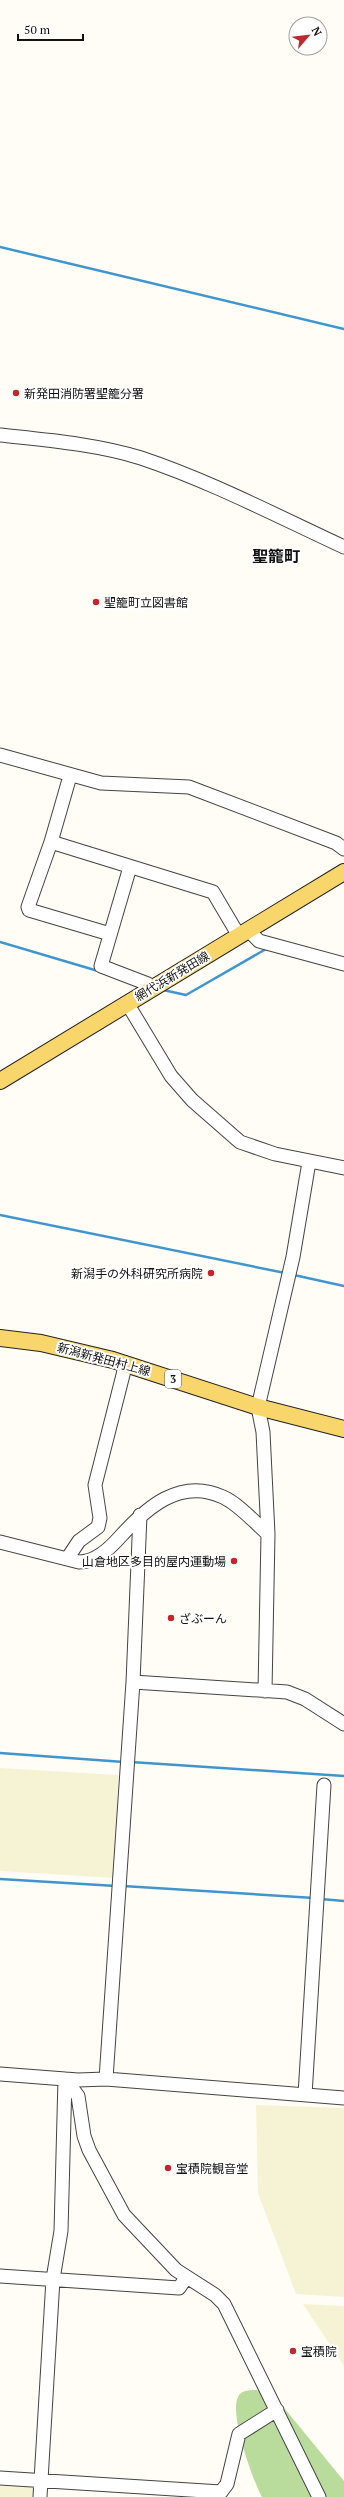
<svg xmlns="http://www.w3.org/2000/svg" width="344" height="2497" font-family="'PT Serif','Noto Sans JP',serif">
  <rect width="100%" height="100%" fill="#fffdf5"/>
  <path fill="#f6f3d4" d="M 0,1768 L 118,1775 L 115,1878 L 0,1871 Z
    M 256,2105 L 344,2108 L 344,2297 L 296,2294 L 258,2193 Z
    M 303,2304 L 344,2306 L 344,2366 Z
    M 0,2483 L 36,2485 L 35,2497 L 0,2497 Z"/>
  <path fill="#b9dc9c" d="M 257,2390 L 285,2409 L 344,2481 L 344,2497 L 262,2497 C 253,2481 229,2414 238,2397 C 241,2390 250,2390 257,2390 Z"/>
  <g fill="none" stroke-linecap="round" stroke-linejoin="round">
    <path stroke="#3f96cf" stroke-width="2.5" d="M 0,247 L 344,329
      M 0,942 L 98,971
      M 163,990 L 186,995 L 266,949
      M 0,1215 L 285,1273
      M 294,1275 L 344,1286
      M 0,1753 L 124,1762
      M 131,1762 L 344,1776
      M 0,1879 L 116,1886
      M 123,1886 L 314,1898
      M 321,1899 L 344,1901"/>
    <g stroke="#444" stroke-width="15">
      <path id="minor" d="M 0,435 C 46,440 96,444 141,458 C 210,481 277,516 344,547
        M 0,755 L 101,783 L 189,787 L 336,843 L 344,849
        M 70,776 L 51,842 L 213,892 L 239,936
        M 51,842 L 28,907 L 29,910 L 110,934
        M 130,867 L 101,966 L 148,984 L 152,989
        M 248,930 L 259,941 L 344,964
        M 127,1003 L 171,1076 L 192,1100 L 240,1142 L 275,1154 L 344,1168
        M 0,1542 L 79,1562 C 95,1562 108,1550 119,1538 C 146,1508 180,1477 223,1497 C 240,1505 254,1522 268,1534
        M 67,1559 L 79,1541 L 98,1527 L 100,1518 L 95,1485 L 126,1363
        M 133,1682 L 287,1692 L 305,1699 L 344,1724
        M 265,1691 L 268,1534 L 263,1432 L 258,1407 L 293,1257 L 309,1162
        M 0,2074 L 78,2080 L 106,2079 L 344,2098
        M 65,2079 L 78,2096 L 84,2136 L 89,2150 L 124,2215 L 176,2270 L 215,2295 L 224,2304 L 319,2497
        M 106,2079 L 133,1682 L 140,1515
        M 305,2095 L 324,1785
        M 0,2276 L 179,2288 L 186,2278
        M 0,2478 L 221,2492 L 227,2484 L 239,2434 L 277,2410
        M 40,2497 L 53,2279 L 61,2231 L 65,2079"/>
    </g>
    <g stroke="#222" stroke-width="18">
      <path id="major" d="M 0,1081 L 344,872
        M 0,1338 L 41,1343 L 113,1360 L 258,1407 L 344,1429"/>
    </g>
    <use href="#minor" stroke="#fff" stroke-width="13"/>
    <use href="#major" stroke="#f9d66b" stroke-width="16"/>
  </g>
  <g fill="#c4262e" stroke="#fff" stroke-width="1.5">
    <circle cx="16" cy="393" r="4"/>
    <circle cx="96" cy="602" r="4"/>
    <circle cx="211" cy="1273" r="4"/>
    <circle cx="234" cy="1561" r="4"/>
    <circle cx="171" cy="1618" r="4"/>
    <circle cx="168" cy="2168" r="4"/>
    <circle cx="293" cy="2351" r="4"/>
  </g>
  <g text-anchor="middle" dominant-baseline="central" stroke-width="4" stroke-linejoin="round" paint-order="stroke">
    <rect fill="#fff" stroke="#585858" stroke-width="1" x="165" y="1370" width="16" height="18" rx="3"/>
    <g font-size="11" font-weight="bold" fill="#111">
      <text x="173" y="1379">3</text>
    </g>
    <g font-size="12" fill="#111" stroke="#fff" text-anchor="start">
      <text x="24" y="393">新発田消防署聖籠分署</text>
      <text x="104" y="602">聖籠町立図書館</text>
      <text x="203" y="1273" text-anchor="end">新潟手の外科研究所病院</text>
      <text x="226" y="1561" text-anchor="end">山倉地区多目的屋内運動場</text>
      <text x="179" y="1618">ざぶーん</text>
      <text x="176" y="2168">宝積院観音堂</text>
      <text x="301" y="2351">宝積院</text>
    </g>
    <g font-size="12" fill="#111" stroke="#fff">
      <text transform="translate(172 976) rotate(-31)">網代浜新発田線</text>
      <text transform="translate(104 1359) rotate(15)">新潟新発田村上線</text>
    </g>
    <g font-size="16" font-weight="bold" fill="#111" stroke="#fff">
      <text x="276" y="556">聖籠町</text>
    </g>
  </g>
  <g transform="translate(308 36) rotate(62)"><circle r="19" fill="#ffffff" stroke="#a0a0a0"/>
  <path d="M0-3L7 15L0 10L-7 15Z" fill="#c4262e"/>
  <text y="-6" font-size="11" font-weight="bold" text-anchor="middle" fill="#111111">N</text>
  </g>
  <path d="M18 34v6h65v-6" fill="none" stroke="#111111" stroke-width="2"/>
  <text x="24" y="34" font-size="12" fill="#111111" stroke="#ffffff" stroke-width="3" paint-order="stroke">50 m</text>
</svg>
